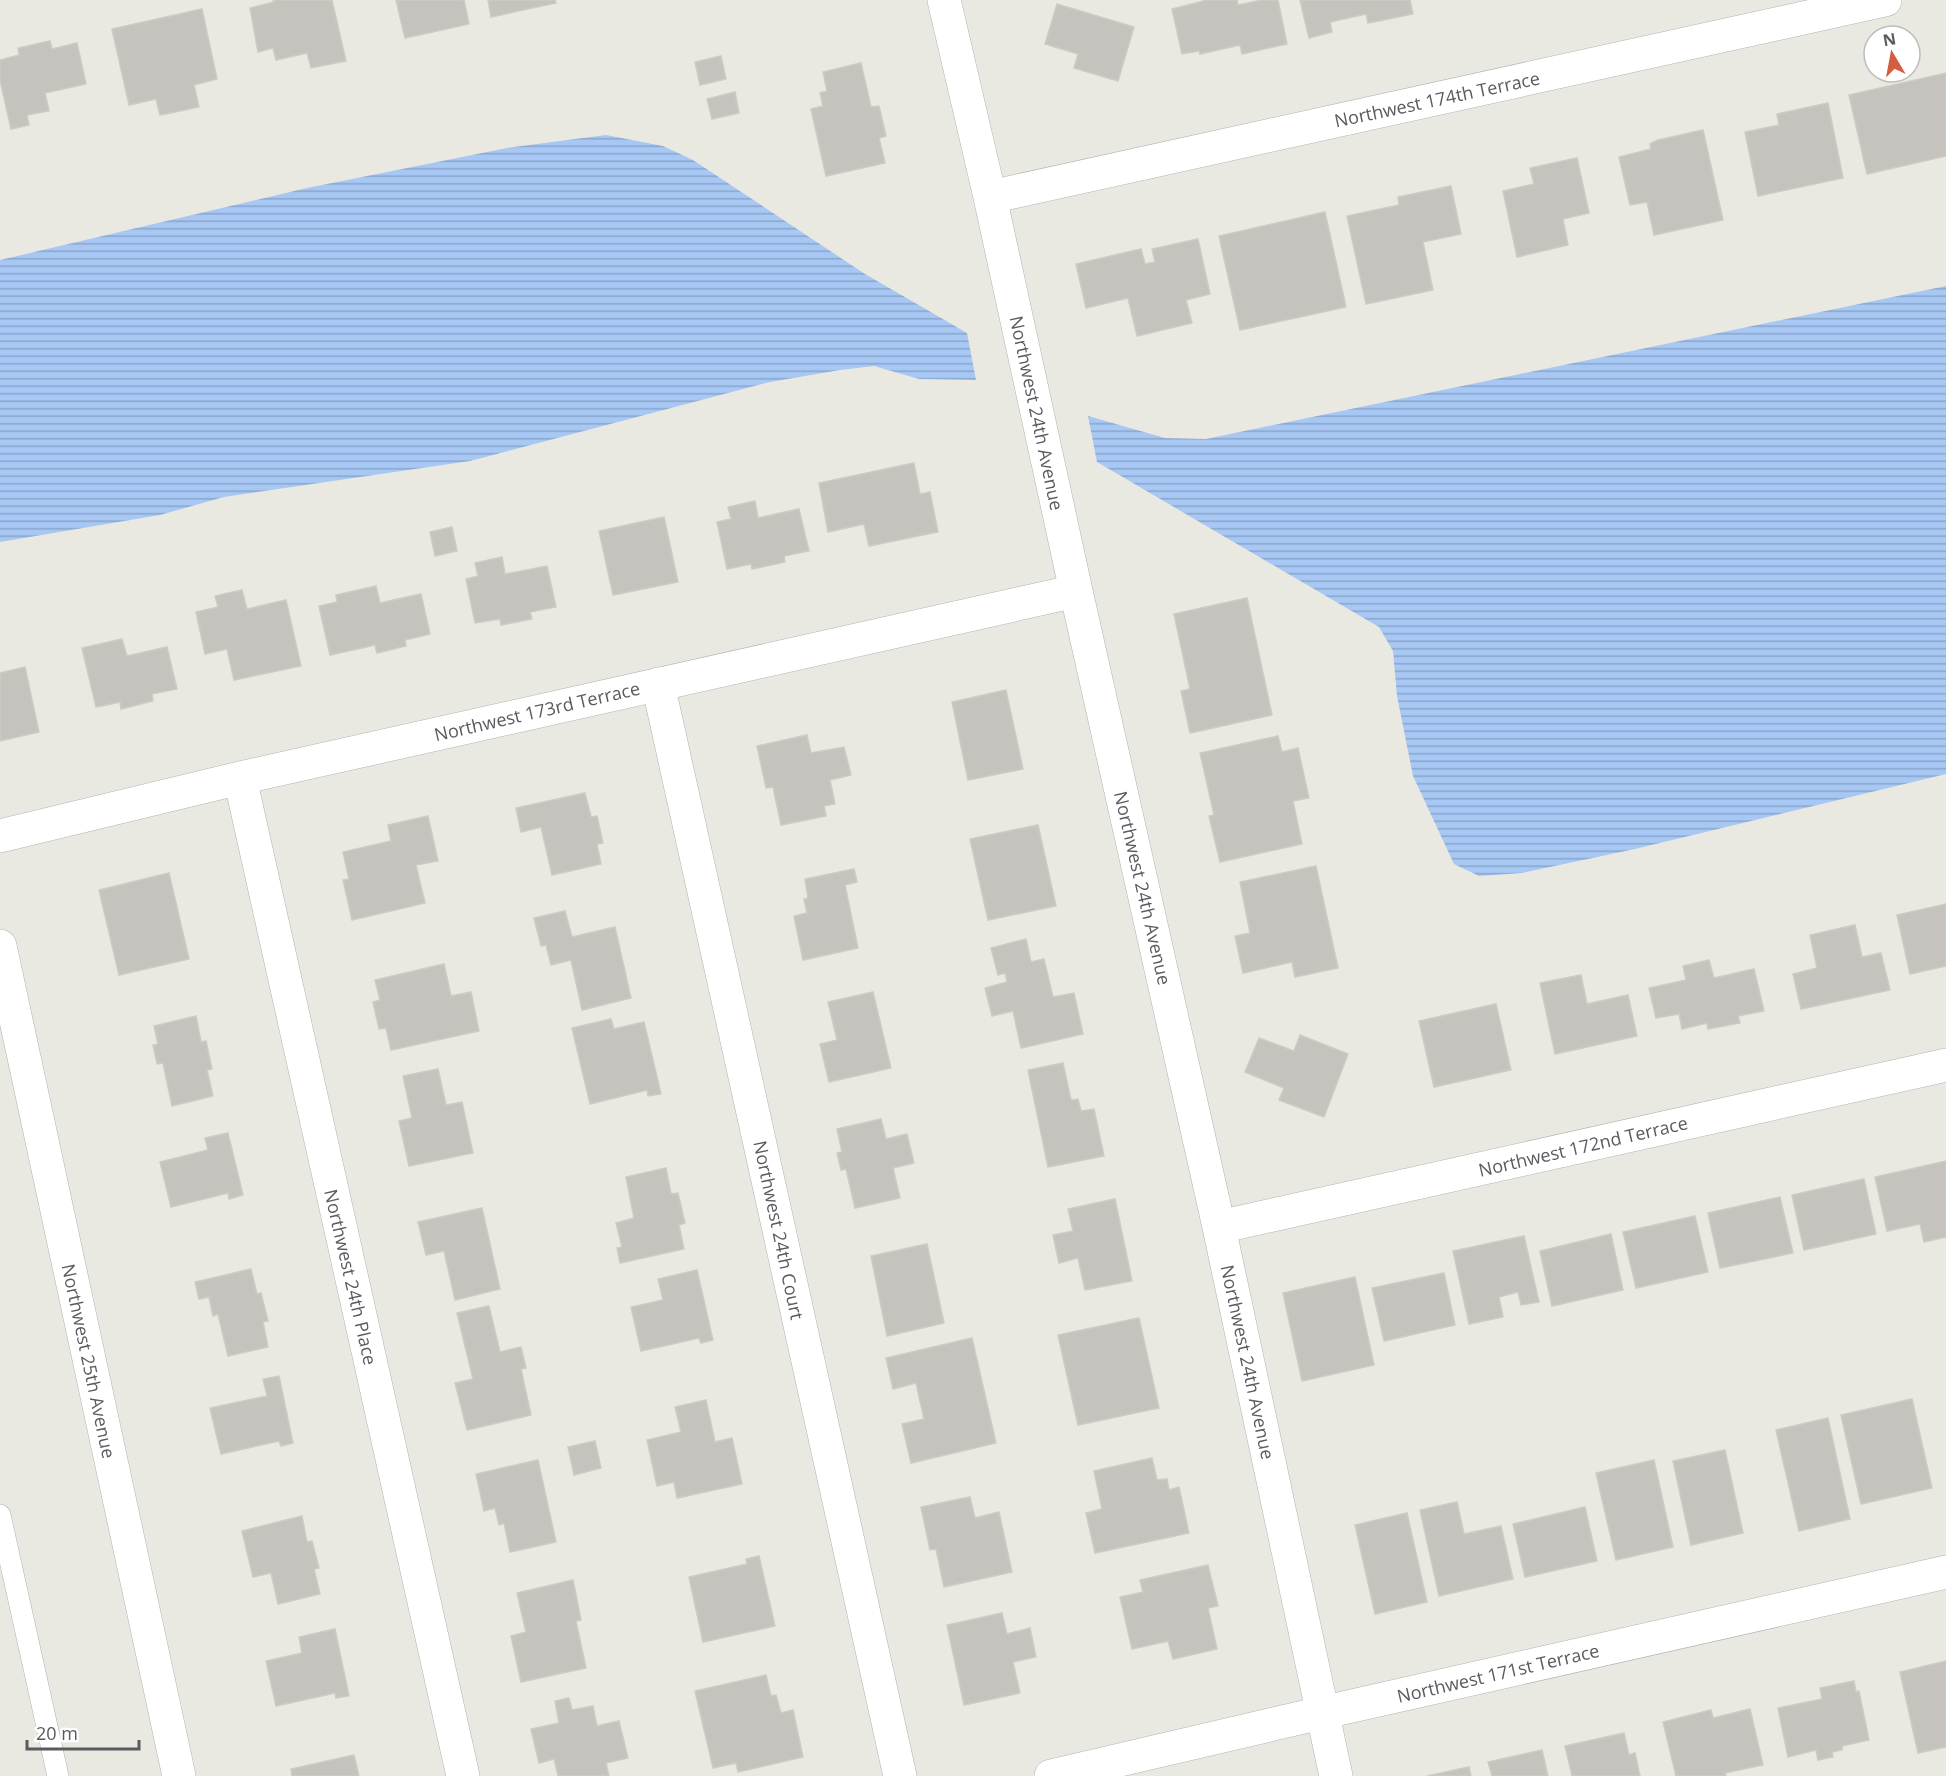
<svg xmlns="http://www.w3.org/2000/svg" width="1946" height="1776" font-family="'Open Sans',sans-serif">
  <defs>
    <pattern id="water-rules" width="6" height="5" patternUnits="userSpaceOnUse" patternTransform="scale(1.5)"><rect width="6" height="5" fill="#a7c8f4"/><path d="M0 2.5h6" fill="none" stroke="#8ba5c9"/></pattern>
  </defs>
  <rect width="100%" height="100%" fill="#eae9e1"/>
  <path fill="url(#water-rules)" d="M 606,135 L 663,146 L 693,160 L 865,274 L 967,333 L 976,380 L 919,379 L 874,366 L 840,370 L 770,382 L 470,461 L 224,497 L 160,515 L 0,542 L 0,260 L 307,188 L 507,148 Z
    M 1946,286 L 1946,774 L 1635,849 L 1522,873 L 1479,876 L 1454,864 L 1413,776 L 1397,696 L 1393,651 L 1379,627 L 1097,462 L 1088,416 L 1165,438 L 1206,439 Z"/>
  <path fill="#c6c3be" stroke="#cecbc0" stroke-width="1.5" d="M 273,0 L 332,0 L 346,61 L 311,68 L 307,53 L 276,60 L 273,48 L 258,52 L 250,8 L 274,2 Z
    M 396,0 L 464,0 L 469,24 L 405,38 Z
    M 488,0 L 555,0 L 556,3 L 491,17 Z
    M 1207,0 L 1237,0 L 1238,5 L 1262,0 L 1278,0 L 1287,44 L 1242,54 L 1240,45 L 1200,54 L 1199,51 L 1182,54 L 1172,9 Z
    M 1300,0 L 1410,0 L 1413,14 L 1368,23 L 1366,14 L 1330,22 L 1332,32 L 1309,38 Z
    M 1057,4 L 1134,27 L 1118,81 L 1074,68 L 1078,54 L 1045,44 Z
    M 202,9 L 217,79 L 194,85 L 199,107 L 160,115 L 156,99 L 129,105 L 112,29 Z
    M 50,41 L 52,49 L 77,43 L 86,84 L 45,93 L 49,111 L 27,115 L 29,125 L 11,129 L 0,80 L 0,60 L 19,55 L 18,48 Z
    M 721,56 L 726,79 L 700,85 L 695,62 Z
    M 861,63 L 871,107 L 879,106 L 886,136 L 879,138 L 885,163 L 826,176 L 811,109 L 823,106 L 820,93 L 827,91 L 823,72 Z
    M 1946,73 L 1946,156 L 1867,174 L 1849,95 Z
    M 735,92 L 739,113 L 712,119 L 707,99 Z
    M 1828,103 L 1843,178 L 1758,196 L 1745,132 L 1779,125 L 1777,114 Z
    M 1703,130 L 1723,220 L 1654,235 L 1647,202 L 1630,205 L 1619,157 L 1651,149 L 1650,144 L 1658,140 Z
    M 1577,158 L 1589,213 L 1563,219 L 1568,245 L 1517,257 L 1503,191 L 1534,184 L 1530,168 Z
    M 1451,186 L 1461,234 L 1423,242 L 1433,290 L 1366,304 L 1347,216 L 1399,205 L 1398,197 Z
    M 1325,212 L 1346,307 L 1240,330 L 1219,236 Z
    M 1198,239 L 1210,294 L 1186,300 L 1192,323 L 1137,336 L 1128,298 L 1086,308 L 1076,264 L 1141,249 L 1145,264 L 1155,262 L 1152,249 Z
    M 914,463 L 920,494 L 930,492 L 938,532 L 869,546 L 864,524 L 828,532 L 819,483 Z
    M 755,501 L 758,518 L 799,509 L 809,551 L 784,556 L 785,562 L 752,569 L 751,564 L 727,569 L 717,522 L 731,519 L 728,507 Z
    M 664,517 L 678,582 L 613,595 L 599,531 Z
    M 452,527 L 457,551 L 435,556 L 430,532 Z
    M 502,557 L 505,574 L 547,566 L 556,607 L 530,612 L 532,619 L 501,625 L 500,619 L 475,623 L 466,579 L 478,576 L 475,563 Z
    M 376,586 L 380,603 L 421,594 L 430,634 L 405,640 L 406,646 L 377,653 L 375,645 L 330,655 L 319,606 L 337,602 L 336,595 Z
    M 242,590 L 247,609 L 286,600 L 301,666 L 234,680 L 227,649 L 205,654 L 196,612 L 218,607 L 215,596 Z
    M 1247,598 L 1272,715 L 1190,733 L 1181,691 L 1190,689 L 1174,614 Z
    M 122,639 L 127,656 L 167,647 L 177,689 L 152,694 L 153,701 L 121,709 L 120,702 L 96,707 L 82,648 Z
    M 25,667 L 39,732 L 0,741 L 0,673 Z
    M 1006,690 L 1023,769 L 968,780 L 952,702 Z
    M 807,735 L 811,753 L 844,747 L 851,775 L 830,780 L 835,804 L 824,806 L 826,816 L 781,825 L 773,787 L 766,788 L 757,746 Z
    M 1278,736 L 1282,752 L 1298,748 L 1309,798 L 1293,801 L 1302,844 L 1220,862 L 1209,816 L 1214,815 L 1200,753 Z
    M 585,793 L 591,817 L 597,816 L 603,843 L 597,844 L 601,864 L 552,875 L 541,827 L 521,832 L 516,808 Z
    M 428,816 L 438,861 L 416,865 L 425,903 L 352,920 L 343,880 L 349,879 L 343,852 L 391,841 L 388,825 Z
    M 1038,825 L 1056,906 L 988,920 L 970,839 Z
    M 1316,866 L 1338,968 L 1295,977 L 1292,962 L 1243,973 L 1235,936 L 1250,933 L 1240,882 Z
    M 854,869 L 857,882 L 845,885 L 858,948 L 803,960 L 794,916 L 807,913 L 804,899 L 808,898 L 805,879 Z
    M 169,873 L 189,959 L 119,975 L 99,890 Z
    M 1946,904 L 1946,966 L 1910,974 L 1897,915 Z
    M 565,911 L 572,937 L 615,927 L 631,998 L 582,1010 L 571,960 L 551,965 L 546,945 L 541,946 L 534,918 Z
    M 1855,925 L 1862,957 L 1881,953 L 1890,990 L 1801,1009 L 1793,974 L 1817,968 L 1810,935 Z
    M 1026,939 L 1031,962 L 1044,959 L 1053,997 L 1074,993 L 1083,1034 L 1021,1048 L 1013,1011 L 992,1016 L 985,988 L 1007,982 L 1005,973 L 998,975 L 991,948 Z
    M 1709,960 L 1714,978 L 1754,969 L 1764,1011 L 1738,1016 L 1740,1023 L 1708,1029 L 1707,1023 L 1682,1029 L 1679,1014 L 1656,1018 L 1649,988 L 1686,980 L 1683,966 Z
    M 444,964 L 451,996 L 471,992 L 479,1031 L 391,1050 L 386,1028 L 379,1029 L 373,1002 L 380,1000 L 375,980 Z
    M 1581,975 L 1587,1004 L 1628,995 L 1637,1036 L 1555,1054 L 1540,983 Z
    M 873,992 L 891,1068 L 829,1082 L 820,1044 L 837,1040 L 828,1002 Z
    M 1496,1004 L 1511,1070 L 1434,1087 L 1419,1021 Z
    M 196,1016 L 201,1042 L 206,1041 L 212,1069 L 207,1070 L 213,1096 L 172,1106 L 163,1063 L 157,1064 L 153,1045 L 158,1044 L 154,1026 Z
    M 611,1019 L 614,1029 L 644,1022 L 661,1094 L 648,1096 L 647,1090 L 590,1104 L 572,1028 Z
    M 1300,1035 L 1348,1054 L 1324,1117 L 1279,1100 L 1284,1088 L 1245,1072 L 1259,1038 L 1294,1051 Z
    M 1063,1063 L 1071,1100 L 1078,1099 L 1081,1111 L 1094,1109 L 1104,1156 L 1048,1167 L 1028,1070 Z
    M 438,1069 L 446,1105 L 462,1102 L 473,1153 L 409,1166 L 399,1121 L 412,1118 L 403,1076 Z
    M 881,1119 L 886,1139 L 907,1134 L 914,1163 L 893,1168 L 900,1198 L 855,1208 L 846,1169 L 841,1170 L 837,1153 L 842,1152 L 837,1129 Z
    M 228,1133 L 243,1195 L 229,1199 L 228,1193 L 171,1207 L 160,1162 L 208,1150 L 205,1138 Z
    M 1946,1161 L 1946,1237 L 1924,1242 L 1920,1224 L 1887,1231 L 1875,1177 Z
    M 666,1168 L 671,1194 L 678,1193 L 685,1223 L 679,1225 L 684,1249 L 620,1263 L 617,1248 L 622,1247 L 616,1223 L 634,1218 L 626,1177 Z
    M 1864,1179 L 1876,1234 L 1804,1250 L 1792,1195 Z
    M 1780,1197 L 1793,1253 L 1720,1268 L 1708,1213 Z
    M 1115,1199 L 1132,1281 L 1085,1290 L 1078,1258 L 1059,1263 L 1053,1235 L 1073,1231 L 1068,1209 Z
    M 482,1208 L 500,1289 L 455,1300 L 444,1251 L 426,1255 L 418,1222 Z
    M 1695,1216 L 1708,1272 L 1636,1288 L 1623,1232 Z
    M 1611,1234 L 1623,1290 L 1552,1306 L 1540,1251 Z
    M 1524,1236 L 1539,1302 L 1521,1305 L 1518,1292 L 1499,1297 L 1503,1317 L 1469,1324 L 1453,1251 Z
    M 927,1244 L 944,1323 L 887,1336 L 871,1256 Z
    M 251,1269 L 257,1294 L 261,1293 L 268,1321 L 263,1322 L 268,1347 L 228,1356 L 218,1314 L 213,1316 L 209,1297 L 199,1299 L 195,1282 Z
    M 697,1270 L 713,1340 L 701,1343 L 699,1338 L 641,1351 L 631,1307 L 663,1300 L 658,1279 Z
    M 1444,1273 L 1455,1325 L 1384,1341 L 1372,1288 Z
    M 1355,1277 L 1374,1365 L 1302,1381 L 1283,1293 Z
    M 489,1306 L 500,1352 L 521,1347 L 526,1368 L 521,1369 L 531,1415 L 467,1430 L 455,1383 L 473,1379 L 457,1313 Z
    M 1139,1318 L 1159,1408 L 1078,1425 L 1058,1335 Z
    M 972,1338 L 996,1443 L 911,1463 L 902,1424 L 924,1419 L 916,1383 L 893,1389 L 886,1358 Z
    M 279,1376 L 293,1443 L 281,1446 L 279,1441 L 221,1454 L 210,1408 L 267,1396 L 263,1379 Z
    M 1912,1399 L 1932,1488 L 1861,1504 L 1841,1415 Z
    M 706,1400 L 715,1442 L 732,1438 L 742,1484 L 677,1498 L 674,1482 L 657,1486 L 647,1440 L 681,1432 L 675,1407 Z
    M 1828,1418 L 1850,1519 L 1799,1531 L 1776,1430 Z
    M 595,1441 L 601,1468 L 574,1475 L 568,1447 Z
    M 1725,1450 L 1743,1533 L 1691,1545 L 1673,1461 Z
    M 1152,1458 L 1157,1480 L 1167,1479 L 1169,1490 L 1179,1487 L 1189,1533 L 1095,1553 L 1086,1513 L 1102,1509 L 1094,1471 Z
    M 538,1460 L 556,1542 L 510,1552 L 504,1523 L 499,1525 L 495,1508 L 484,1511 L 476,1474 Z
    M 1654,1460 L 1673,1547 L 1616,1560 L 1596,1473 Z
    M 970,1497 L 975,1518 L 999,1512 L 1012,1572 L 944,1587 L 936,1549 L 930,1550 L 921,1507 Z
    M 1457,1502 L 1464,1534 L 1501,1526 L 1513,1579 L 1439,1596 L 1420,1510 Z
    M 1585,1507 L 1597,1561 L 1525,1577 L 1513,1524 Z
    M 1407,1513 L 1427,1602 L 1375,1614 L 1355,1525 Z
    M 302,1516 L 307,1542 L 312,1541 L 319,1568 L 314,1569 L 320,1594 L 278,1604 L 271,1573 L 253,1577 L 242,1531 Z
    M 759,1556 L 775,1626 L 703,1642 L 689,1577 L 747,1564 L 746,1559 Z
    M 1208,1565 L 1218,1606 L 1208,1608 L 1217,1649 L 1173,1659 L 1168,1641 L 1132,1649 L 1120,1597 L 1143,1592 L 1140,1580 Z
    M 573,1580 L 581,1620 L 576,1621 L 586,1668 L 521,1682 L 511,1636 L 526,1632 L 517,1593 Z
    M 1002,1613 L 1007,1634 L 1030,1628 L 1036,1657 L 1013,1662 L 1020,1693 L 964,1705 L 947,1625 Z
    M 335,1629 L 349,1696 L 336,1698 L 335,1693 L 276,1706 L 266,1661 L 302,1653 L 299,1637 Z
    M 1946,1661 L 1946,1747 L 1918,1753 L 1900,1672 Z
    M 766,1675 L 771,1696 L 776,1695 L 781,1713 L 793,1710 L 803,1757 L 738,1772 L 736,1763 L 713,1768 L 695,1691 Z
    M 1854,1681 L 1856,1692 L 1859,1691 L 1869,1740 L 1842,1746 L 1842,1750 L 1832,1752 L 1833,1757 L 1818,1760 L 1816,1750 L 1788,1757 L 1778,1708 L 1822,1699 L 1820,1688 Z
    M 569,1698 L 572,1710 L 593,1706 L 597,1726 L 619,1721 L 628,1758 L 606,1763 L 609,1776 L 558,1776 L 554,1759 L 539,1763 L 531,1729 L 559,1723 L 555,1701 Z
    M 1750,1709 L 1763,1765 L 1725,1773 L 1726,1776 L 1676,1776 L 1663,1722 L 1711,1710 L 1713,1718 Z
    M 1624,1733 L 1629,1755 L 1635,1753 L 1640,1776 L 1572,1776 L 1565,1746 Z
    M 1542,1750 L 1548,1776 L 1492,1776 L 1488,1762 Z
    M 354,1755 L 359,1776 L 292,1776 L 291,1769 Z
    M 1469,1767 L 1471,1776 L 1427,1776 Z"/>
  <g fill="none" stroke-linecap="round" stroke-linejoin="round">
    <g stroke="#b1b2b7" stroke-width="22">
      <path id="service" d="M 0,1515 L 58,1776"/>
    </g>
    <g stroke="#b1b2b7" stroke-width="34">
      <path id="minor" d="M 944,0 L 990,197 L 1076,591 L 1219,1227 L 1336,1776
        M 990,197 L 1885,0
        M 658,684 L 900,1776
        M 240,778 L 463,1776
        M 0,836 L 240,778 L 1076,591
        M 0,946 L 179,1776
        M 1219,1227 L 1946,1065
        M 1051,1776 L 1321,1713 L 1946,1572"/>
    </g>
    <use href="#service" stroke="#fff" stroke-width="21"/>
    <use href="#minor" stroke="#fff" stroke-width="33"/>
  </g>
  <g text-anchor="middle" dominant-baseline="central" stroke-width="4.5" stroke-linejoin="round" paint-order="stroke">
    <g font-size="18" fill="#595b60" stroke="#fff">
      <text transform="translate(1437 99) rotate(-12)">Northwest 174th Terrace</text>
      <text transform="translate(1037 413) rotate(78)">Northwest 24th Avenue</text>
      <text transform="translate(537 711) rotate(-13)">Northwest 173rd Terrace</text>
      <text transform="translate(1143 888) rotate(77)">Northwest 24th Avenue</text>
      <text transform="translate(1583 1146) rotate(-13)">Northwest 172nd Terrace</text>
      <text transform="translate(779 1230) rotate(78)">Northwest 24th Court</text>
      <text transform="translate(351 1277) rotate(77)">Northwest 24th Place</text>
      <text transform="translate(89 1361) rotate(78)">Northwest 25th Avenue</text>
      <text transform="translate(1248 1362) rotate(78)">Northwest 24th Avenue</text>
      <text transform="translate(1498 1673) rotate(-13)">Northwest 171st Terrace</text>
    </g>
  </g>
  <g transform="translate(1892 54) rotate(350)"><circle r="28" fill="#ffffff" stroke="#bdbdbf" stroke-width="1.5"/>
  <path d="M0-4.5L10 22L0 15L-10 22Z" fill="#d25d3f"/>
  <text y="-9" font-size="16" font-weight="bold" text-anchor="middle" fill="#595b60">N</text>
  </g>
  <path d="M27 1740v9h112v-9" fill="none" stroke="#595b60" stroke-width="3"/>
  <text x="36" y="1740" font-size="18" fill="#595b60" stroke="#ffffff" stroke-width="4.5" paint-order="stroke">20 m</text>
</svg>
